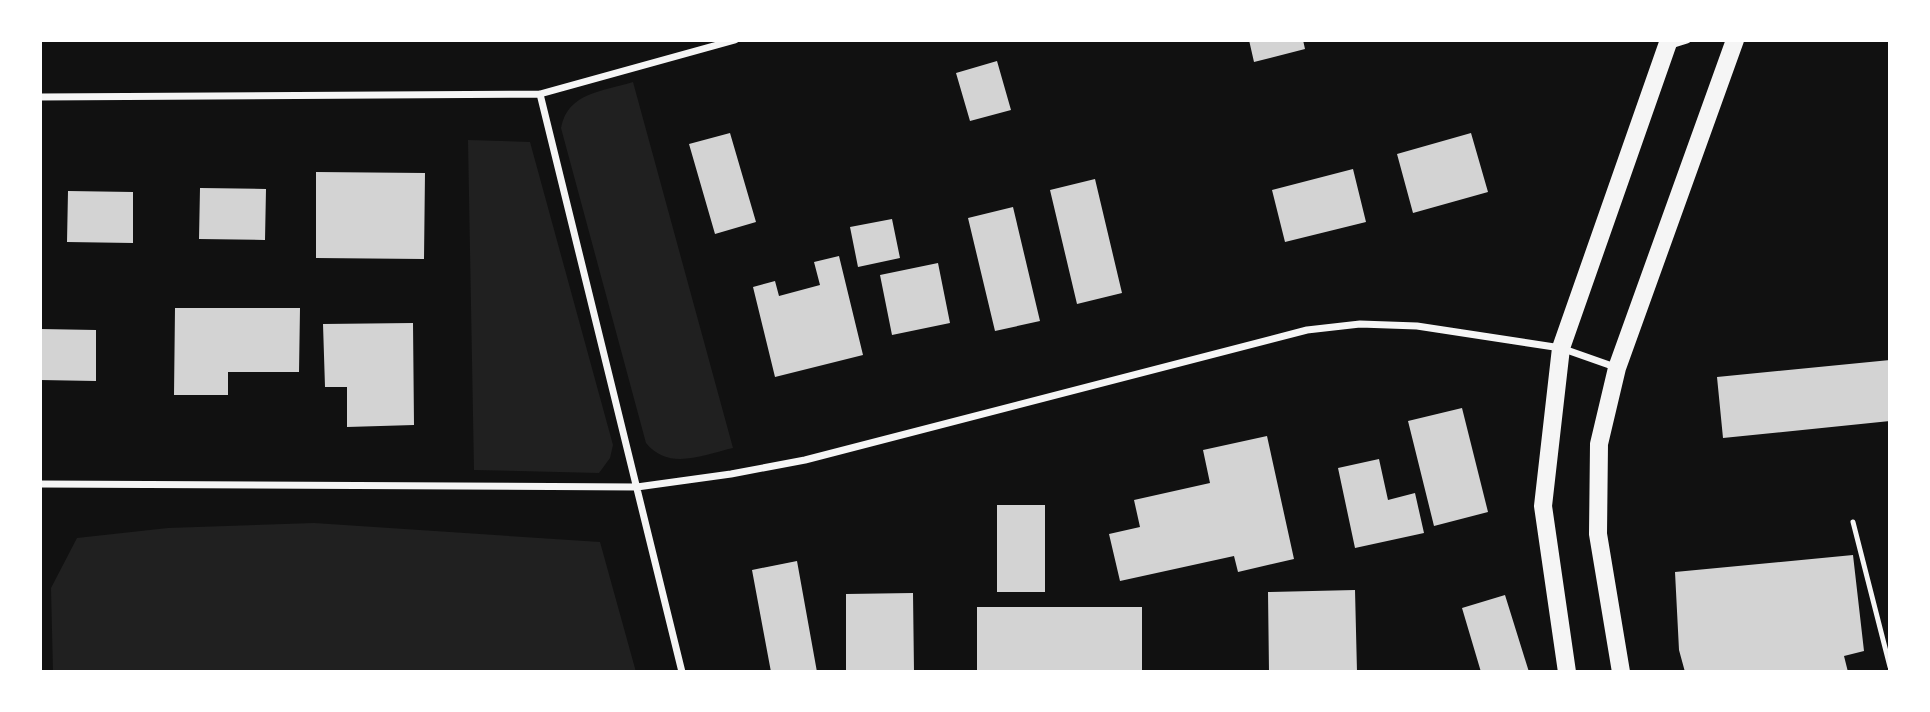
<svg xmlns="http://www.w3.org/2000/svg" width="1930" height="712" font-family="'IBM Plex Sans',sans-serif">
  <rect width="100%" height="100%" fill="#111"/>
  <path fill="#202020" d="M 633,82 L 733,448 C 702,455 669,471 646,443 L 561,128 C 568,92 602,92 633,82 Z
    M 468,140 L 530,142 L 613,445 L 610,458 L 599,473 L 474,470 Z
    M 314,523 L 600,542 L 636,672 L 53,672 L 51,588 L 77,538 L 168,528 Z"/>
  <path fill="#d3d3d3" d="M 1249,40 L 1303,40 L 1305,49 L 1254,62 Z
    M 997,61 L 1011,110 L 970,121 L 956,73 Z
    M 730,133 L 756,222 L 715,234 L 689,144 Z
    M 1471,133 L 1488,192 L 1413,213 L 1397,154 Z
    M 1353,169 L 1366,222 L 1285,242 L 1272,190 Z
    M 316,172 L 425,173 L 424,259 L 316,258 Z
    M 1095,179 L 1122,293 L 1077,304 L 1050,190 Z
    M 200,188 L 266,189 L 265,240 L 199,239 Z
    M 68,191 L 133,192 L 133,243 L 67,242 Z
    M 1013,207 L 1040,321 L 995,331 L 968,218 Z
    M 892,219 L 900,258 L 858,267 L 850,227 Z
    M 839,256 L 863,355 L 775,377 L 753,287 L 775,281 L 779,296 L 820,285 L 814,262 Z
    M 938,263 L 950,323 L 892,335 L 880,275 Z
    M 175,308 L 300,308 L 299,372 L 228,372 L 228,395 L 174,395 Z
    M 413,323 L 414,425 L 347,427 L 347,387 L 325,387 L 323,324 Z
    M 40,329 L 96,330 L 96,381 L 40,380 Z
    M 1890,360 L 1890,421 L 1723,438 L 1717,377 Z
    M 1462,408 L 1488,512 L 1434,526 L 1408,421 Z
    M 1267,436 L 1294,559 L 1238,572 L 1234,556 L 1120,581 L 1109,534 L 1140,527 L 1134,500 L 1210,483 L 1203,450 Z
    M 1379,459 L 1388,500 L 1415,493 L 1424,533 L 1355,548 L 1338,468 Z
    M 997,505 L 1045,505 L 1045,592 L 997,592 Z
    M 1853,555 L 1864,651 L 1844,656 L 1848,672 L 1685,672 L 1679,650 L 1675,572 Z
    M 797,561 L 817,672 L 771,672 L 752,570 Z
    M 1355,590 L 1357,672 L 1269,672 L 1268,592 Z
    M 913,593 L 914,672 L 846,672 L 846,594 Z
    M 1505,595 L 1529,672 L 1481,672 L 1462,608 Z
    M 977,607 L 1142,607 L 1142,672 L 977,672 Z"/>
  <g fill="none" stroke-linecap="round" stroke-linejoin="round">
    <path stroke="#f5f5f5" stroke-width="5" d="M 1853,522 L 1890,667"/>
    <path stroke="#f5f5f5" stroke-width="7" d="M 1671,45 L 1687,40
      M 540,94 L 682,672
      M 40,97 L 540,94 L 735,40
      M 40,484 L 637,487 L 731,474 L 805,460 L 1307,330 L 1360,324 L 1417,326 L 1561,348 L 1615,367"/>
    <path stroke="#f5f5f5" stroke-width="18" d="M 1567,672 L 1543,506 L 1561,348 L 1669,40
      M 1621,672 L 1598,534 L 1599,444 L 1617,368 L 1735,40"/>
  </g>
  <rect width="1930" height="712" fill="none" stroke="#ffffff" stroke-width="84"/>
</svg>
